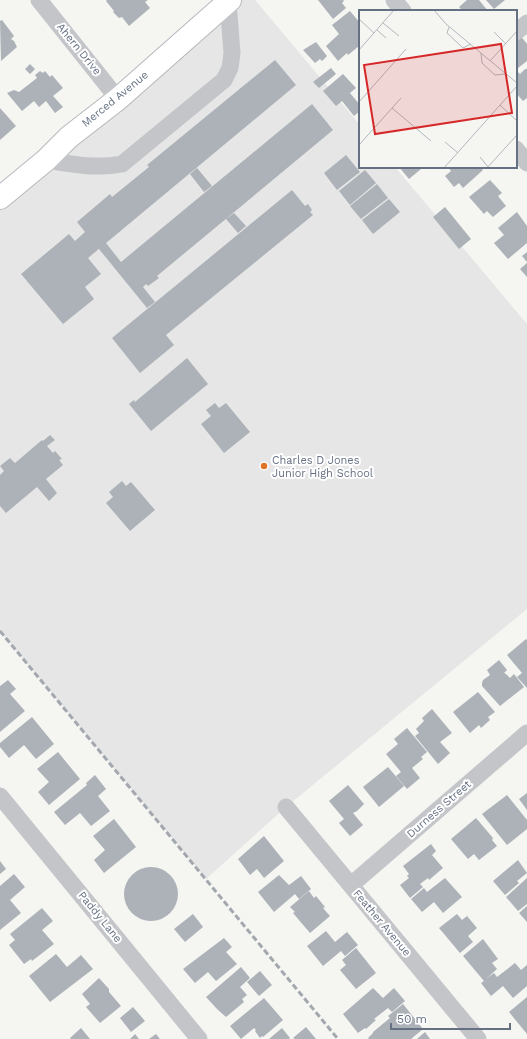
<svg xmlns="http://www.w3.org/2000/svg" width="527" height="1039" font-family="'Work Sans',sans-serif">
  <rect width="100%" height="100%" fill="#f5f5f2"/>
  <path fill="#e5e6e5" d="M 230,0 L 255,0 L 360,125 L 360,167 L 395,167 L 527,324 L 527,609 L 286,807 L 206,879 L 0,631 L 0,203 Z"/>
  <path fill="#acb2b8" d="M 107,0 L 148,0 L 145,2 L 150,8 L 129,26 L 122,17 L 119,18 L 113,12 L 114,11 L 106,1 Z
    M 318,0 L 343,0 L 344,1 L 342,3 L 346,8 L 333,19 Z
    M 467,0 L 479,0 L 488,11 L 459,11 L 461,9 L 459,7 Z
    M 486,0 L 505,0 L 494,9 Z
    M 350,11 L 360,23 L 360,47 L 359,46 L 348,55 L 347,53 L 338,61 L 326,46 L 339,34 L 332,25 Z
    M 2,20 L 14,36 L 11,39 L 14,41 L 17,47 L 1,61 L 0,21 Z
    M 520,35 L 527,44 L 527,61 L 518,68 L 516,65 L 516,38 Z
    M 316,42 L 327,56 L 322,61 L 320,59 L 315,63 L 303,50 Z
    M 275,60 L 296,85 L 88,258 L 101,274 L 85,287 L 94,299 L 63,324 L 21,274 L 69,234 L 75,241 L 85,232 L 77,222 L 110,194 L 112,197 L 149,167 L 147,165 Z
    M 30,64 L 35,69 L 30,74 L 25,69 Z
    M 331,68 L 336,74 L 319,88 L 313,82 Z
    M 525,69 L 527,69 L 527,98 L 523,101 L 516,93 L 516,73 L 518,72 L 520,74 Z
    M 40,71 L 43,73 L 45,71 L 50,77 L 52,75 L 63,88 L 53,96 L 63,107 L 55,113 L 46,101 L 39,107 L 34,101 L 22,111 L 7,93 L 14,90 L 19,92 L 37,78 L 35,75 Z
    M 343,74 L 356,88 L 350,93 L 360,105 L 360,111 L 354,116 L 342,101 L 336,106 L 323,91 Z
    M 312,104 L 333,130 L 157,276 L 159,278 L 148,286 L 146,284 L 143,287 L 155,302 L 147,308 L 99,249 L 106,243 L 121,262 Z
    M 0,108 L 16,126 L 0,140 Z
    M 346,155 L 360,172 L 337,190 L 324,173 Z
    M 399,167 L 419,167 L 421,169 L 409,179 Z
    M 448,167 L 480,167 L 483,170 L 463,188 L 459,183 L 454,187 L 445,176 L 451,171 Z
    M 197,168 L 212,186 L 204,192 L 190,174 Z
    M 365,170 L 376,183 L 350,205 L 339,191 Z
    M 490,180 L 502,193 L 498,196 L 506,206 L 493,217 L 487,211 L 484,214 L 469,197 Z
    M 377,184 L 388,198 L 361,219 L 350,206 Z
    M 292,190 L 305,206 L 308,204 L 312,210 L 310,212 L 313,215 L 166,335 L 174,345 L 140,373 L 112,338 Z
    M 389,199 L 400,212 L 373,234 L 362,220 Z
    M 445,207 L 471,239 L 459,249 L 433,217 Z
    M 517,212 L 527,226 L 527,243 L 508,259 L 494,243 L 504,235 L 498,228 Z
    M 234,213 L 246,226 L 238,233 L 226,219 Z
    M 527,252 L 527,262 L 522,256 Z
    M 527,263 L 527,277 L 520,269 Z
    M 187,358 L 208,384 L 151,431 L 129,404 L 134,400 L 135,402 Z
    M 215,403 L 219,408 L 226,403 L 250,432 L 224,453 L 201,424 L 211,416 L 206,410 Z
    M 50,435 L 55,440 L 47,446 L 53,453 L 55,451 L 62,459 L 59,460 L 63,465 L 46,479 L 57,493 L 49,501 L 37,487 L 6,513 L 0,506 L 0,475 L 4,471 L 0,466 L 10,458 L 15,463 L 42,440 L 43,441 Z
    M 122,481 L 126,486 L 131,482 L 155,510 L 130,531 L 106,503 L 113,497 L 109,492 Z
    M 526,639 L 527,640 L 527,688 L 517,677 L 522,673 L 507,655 Z
    M 499,660 L 507,670 L 504,673 L 506,674 L 510,678 L 514,674 L 524,687 L 500,706 L 482,686 L 482,683 L 483,680 L 490,675 L 487,670 Z
    M 8,680 L 16,689 L 10,694 L 25,711 L 0,732 L 0,686 Z
    M 478,692 L 495,712 L 488,717 L 490,720 L 481,728 L 479,725 L 470,733 L 453,712 Z
    M 432,709 L 452,733 L 440,742 L 450,753 L 438,764 L 415,736 L 419,733 L 416,729 L 424,721 L 422,718 Z
    M 32,717 L 54,744 L 36,759 L 24,745 L 9,758 L 0,747 L 0,743 Z
    M 407,728 L 427,752 L 421,757 L 423,759 L 412,768 L 420,778 L 407,789 L 396,776 L 401,772 L 386,754 L 398,744 L 394,739 Z
    M 58,752 L 80,779 L 49,805 L 38,792 L 49,782 L 37,769 Z
    M 388,767 L 404,786 L 379,807 L 363,787 Z
    M 95,775 L 106,789 L 98,796 L 110,811 L 91,826 L 80,813 L 65,825 L 54,812 L 87,785 L 86,783 Z
    M 348,785 L 364,804 L 357,811 L 353,813 L 363,825 L 350,836 L 339,823 L 344,819 L 329,801 Z
    M 527,793 L 527,810 L 519,799 Z
    M 507,795 L 527,820 L 527,829 L 507,845 L 482,814 Z
    M 476,818 L 493,838 L 492,840 L 497,846 L 479,860 L 474,854 L 468,859 L 451,839 Z
    M 114,819 L 136,847 L 104,873 L 94,860 L 105,850 L 93,836 Z
    M 264,836 L 284,861 L 264,878 L 257,869 L 250,875 L 238,859 Z
    M 431,844 L 436,851 L 432,855 L 443,868 L 429,880 L 428,878 L 420,884 L 423,887 L 410,898 L 400,885 L 409,878 L 407,876 L 409,874 L 403,866 Z
    M 518,860 L 527,873 L 517,881 L 519,883 L 505,895 L 493,881 Z
    M 0,861 L 6,869 L 0,874 Z
    M124 894a27 27 0 1 1 54 0a27 27 0 1 1-54 0Z
    M 14,874 L 25,887 L 10,900 L 21,913 L 0,930 L 0,886 Z
    M 279,875 L 289,885 L 301,876 L 311,889 L 299,899 L 295,894 L 274,912 L 258,892 Z
    M 445,878 L 462,897 L 443,913 L 434,902 L 422,912 L 411,899 L 424,888 L 427,892 Z
    M 527,878 L 527,904 L 518,911 L 506,897 Z
    M 309,891 L 314,898 L 316,896 L 325,907 L 323,908 L 330,916 L 310,933 L 293,913 L 295,912 L 290,907 Z
    M 527,906 L 527,922 L 519,913 Z
    M 42,908 L 53,921 L 42,930 L 54,944 L 32,961 L 31,959 L 24,964 L 9,945 L 15,940 L 10,934 Z
    M 193,914 L 203,927 L 185,942 L 174,929 Z
    M 457,914 L 462,920 L 467,916 L 477,928 L 468,936 L 473,942 L 460,953 L 439,928 Z
    M 326,931 L 335,942 L 347,932 L 358,945 L 345,956 L 341,951 L 323,966 L 307,946 Z
    M 224,938 L 232,947 L 226,952 L 237,964 L 216,981 L 208,972 L 195,983 L 183,969 Z
    M 483,939 L 498,959 L 492,963 L 497,969 L 487,978 L 494,973 L 497,977 L 515,963 L 521,970 L 527,965 L 527,986 L 513,998 L 503,986 L 491,996 L 481,983 L 484,981 L 463,956 Z
    M 356,948 L 376,973 L 356,989 L 340,970 L 346,965 L 342,960 Z
    M 56,954 L 67,967 L 81,955 L 93,969 L 50,1002 L 29,976 Z
    M 241,967 L 250,978 L 240,987 L 247,995 L 242,999 L 244,1002 L 226,1017 L 217,1009 L 206,997 Z
    M 260,971 L 272,985 L 259,996 L 247,982 Z
    M 99,978 L 109,989 L 109,992 L 121,1006 L 100,1023 L 86,1007 L 90,1004 L 82,994 Z
    M 373,988 L 383,998 L 394,988 L 405,1001 L 392,1012 L 388,1008 L 374,1019 L 376,1020 L 366,1029 L 365,1028 L 358,1033 L 343,1014 Z
    M 527,997 L 527,1034 L 509,1012 Z
    M 264,998 L 283,1020 L 263,1037 L 262,1036 L 260,1038 L 255,1031 L 256,1030 L 254,1028 L 241,1039 L 230,1026 Z
    M 403,1004 L 423,1029 L 411,1039 L 369,1039 L 368,1038 L 373,1033 L 373,1032 L 390,1018 L 388,1016 Z
    M 133,1007 L 145,1021 L 131,1032 L 120,1018 Z
    M 306,1027 L 316,1039 L 295,1039 L 293,1038 Z
    M 81,1028 L 90,1039 L 71,1039 L 70,1038 Z
    M 282,1028 L 290,1038 L 289,1039 L 269,1039 Z
    M 425,1032 L 430,1039 L 417,1039 Z
    M 135,1034 L 139,1039 L 130,1039 Z
    M 156,1034 L 160,1039 L 149,1039 Z"/>
  <g fill="none" stroke-linecap="round" stroke-linejoin="round">
    <g stroke="#b6b8bd" stroke-width="24">
      <path id="major" d="M 0,198 L 46,160 L 69,137 L 118,99 L 230,0"/>
    </g>
    <path stroke="#c3c5c9" stroke-width="17" d="M 39,0 L 118,99
      M 394,0 L 403,11
      M 516,32 L 527,23
      M 516,149 L 527,163
      M 46,160 C 71,164 96,169 122,164 L 224,80 L 230,68 L 232,53 L 228,2
      M 0,796 L 199,1039
      M 286,807 L 478,1039
      M 351,885 L 527,733"/>
    <use href="#major" stroke="#fff" stroke-width="22"/>
    <path stroke="#a3a7ae" stroke-width="3" stroke-dasharray="6 3" stroke-linecap="butt" d="M 0,631 L 338,1039"/>
  </g>
  <circle fill="#e07527" stroke="#fff" stroke-width="1.5" cx="264" cy="466" r="4"/>
  <g text-anchor="middle" dominant-baseline="central" stroke-width="4" stroke-linejoin="round" paint-order="stroke">
    <g font-size="11" fill="#657082" stroke="#fff">
      <text transform="translate(79 49) rotate(51)">Ahern Drive</text>
      <text transform="translate(115 99) rotate(-39)">Merced Avenue</text>
      <text transform="translate(439 809) rotate(-41)">Durness Street</text>
      <text transform="translate(100 917) rotate(51)">Paddy Lane</text>
      <text transform="translate(382 923) rotate(50)">Feather Avenue</text>
    </g>
    <g font-size="11" fill="#657082" stroke="#fff" text-anchor="start">
      <text x="272" y="460">Charles D Jones<tspan x="272" dy="13">Junior High School</tspan></text>
    </g>
  </g>
  <g transform="translate(359 10)">
    <rect width="158" height="158" fill="#f5f5f2"/>
    <path fill="none" stroke="#b2b8be" stroke-width="1" d="M 75,0 L 87,14 L 158,73M 0,9 L 15,23M 24,13 L 40,26M 90,17 L 88,23 L 104,38 L 112,34M 18,20 L 27,28M 135,22 L 147,34M 0,40 L 35,0M 122,43 L 123,53 L 136,65 L 146,64M 131,51 L 158,21M 0,92 L 47,39M 141,95 L 158,111M 33,98 L 72,131M 86,132 L 99,143M 0,135 L 42,88M 121,147 L 129,157M 85,158 L 158,76M 128,158 L 157,126"/>
    <path fill="#d62828" fill-opacity="0.15" stroke="#d62828" stroke-width="2" d="M 142,34 L 153,103 L 16,124 L 5,55 Z"/>
    <rect width="158" height="158" fill="none" stroke="#657082" stroke-width="2"/>
  </g>
  <path d="M391 1023v6h119v-6" fill="none" stroke="#657082" stroke-width="2"/>
  <text x="397" y="1023" font-size="12" fill="#657082" stroke="#ffffff" stroke-width="3" paint-order="stroke">50 m</text>
</svg>
